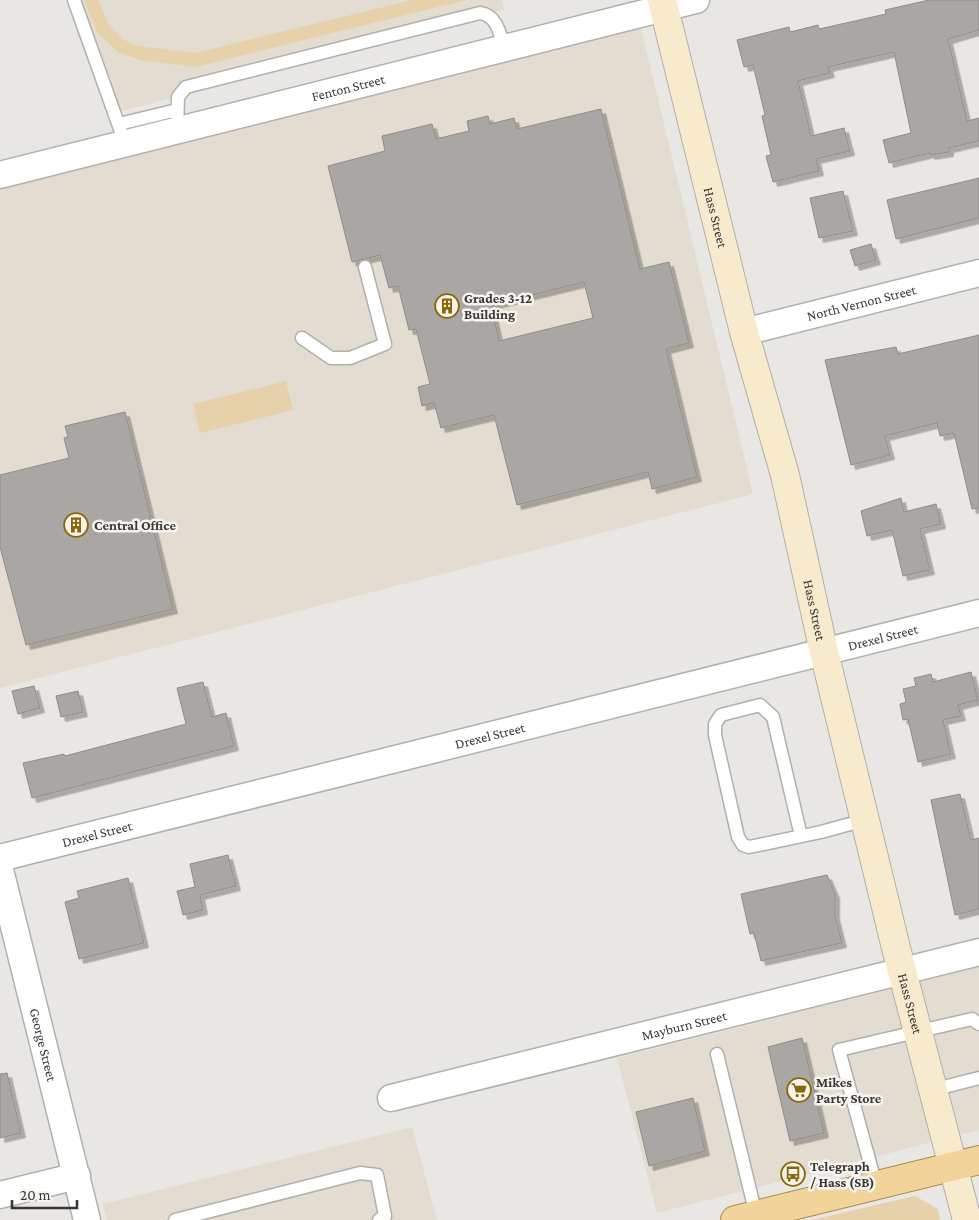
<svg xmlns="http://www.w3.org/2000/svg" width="979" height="1220" font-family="'Crimson Pro',serif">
  <defs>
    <filter id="shadow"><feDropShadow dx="4.5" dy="4.5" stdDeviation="0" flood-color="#0004"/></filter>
  </defs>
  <rect width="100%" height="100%" fill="#e9e7e3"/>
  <path fill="#e2dcd1" d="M 66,0 L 502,0 L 504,10 L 107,115 Z
    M 641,28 L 753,494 L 0,688 L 0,189 Z
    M 979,967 L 979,1130 L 657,1213 L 617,1058 Z
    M 412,1127 L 437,1220 L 107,1220 L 103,1204 Z"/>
  <path fill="#e7d1aa" d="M 84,0 L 98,0 L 108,24 L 124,40 L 138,46 L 195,53 L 412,0 L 466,0 L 195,67 L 140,60 L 118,52 L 97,32 Z
    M 286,381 L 293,410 L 200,433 L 193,404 Z
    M 915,1196 L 938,1209 L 940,1220 L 811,1220 Z"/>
  <path fill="#a9a7a3" stroke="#8f8d89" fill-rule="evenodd" filter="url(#shadow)" d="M 929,0 L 979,0 L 979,30 L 948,39 L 967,121 L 979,118 L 979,141 L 949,148 L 949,152 L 930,155 L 930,153 L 889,163 L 883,140 L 911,133 L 894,52 L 828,67 L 830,73 L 798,81 L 811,136 L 844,128 L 850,151 L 816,159 L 819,171 L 773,182 L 766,156 L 771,155 L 762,116 L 765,115 L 753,65 L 744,67 L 737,40 L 789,27 L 790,32 L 818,25 L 819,29 L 886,14 L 885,10 Z
    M 601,109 L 640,269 L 669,262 L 689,343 L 666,349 L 697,477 L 652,489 L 648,472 L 517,505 L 494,415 L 441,428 L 434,403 L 422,406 L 418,387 L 430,384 L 416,329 L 409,330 L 398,286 L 389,288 L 380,255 L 352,262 L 328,166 L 385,151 L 382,136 L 432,124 L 436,139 L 469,131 L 467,121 L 488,116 L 490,124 L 514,118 L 517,129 ZM 584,282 L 593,318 L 499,341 L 491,305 Z
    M 979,178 L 979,218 L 896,239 L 887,200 Z
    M 843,191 L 853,231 L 819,238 L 810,198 Z
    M 871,244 L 876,260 L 855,266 L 850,250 Z
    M 979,335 L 979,508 L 972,509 L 954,433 L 940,436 L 937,423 L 885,436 L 890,455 L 851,465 L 825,360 L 896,347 L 898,354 Z
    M 125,412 L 173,609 L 26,645 L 0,547 L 0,475 L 69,458 L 64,438 L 68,437 L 65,426 Z
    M 901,498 L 904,512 L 936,504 L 941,524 L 920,529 L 930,570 L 903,576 L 892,530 L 867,536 L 861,511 Z
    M 971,672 L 978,700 L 958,705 L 961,716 L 943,720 L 951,754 L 918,762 L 908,719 L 903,720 L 900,704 L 906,702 L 903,689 L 916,686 L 914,678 L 931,674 L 933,682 Z
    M 203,682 L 212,717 L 226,713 L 234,746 L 32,798 L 23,763 L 64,754 L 65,756 L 186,724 L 177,688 Z
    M 34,686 L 40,708 L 18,714 L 12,691 Z
    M 78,691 L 83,712 L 61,717 L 56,696 Z
    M 960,794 L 971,840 L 979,838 L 979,909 L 955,915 L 931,800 Z
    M 228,855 L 236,886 L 200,895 L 203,910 L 183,915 L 177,891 L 195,887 L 190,864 Z
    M 827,875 L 835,894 L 835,915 L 842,943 L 761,961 L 754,933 L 750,934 L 741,894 Z
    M 128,878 L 144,943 L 79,959 L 65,902 L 79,898 L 77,891 Z
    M 802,1038 L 824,1133 L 790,1141 L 768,1047 Z
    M 7,1073 L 21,1133 L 0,1138 L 0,1074 Z
    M 693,1098 L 705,1151 L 649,1166 L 636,1112 Z"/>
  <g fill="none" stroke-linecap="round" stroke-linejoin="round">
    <g stroke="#b2b0ac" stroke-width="15">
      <path id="lane" d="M 74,0 L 125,143
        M 119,124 L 177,110
        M 177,130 L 178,97 L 186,87 L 480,13 C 497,15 500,34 504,48
        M 302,338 L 331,358 L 350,358 L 385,344 L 365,267
        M 801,836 L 773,717 L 760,705 L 721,715 L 715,724 L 715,735 L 738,837 L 743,845 L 749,847 L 821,832 L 865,820
        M 717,1054 L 756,1215
        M 932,1090 L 979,1078
        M 876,1185 L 839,1050 L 972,1019 L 979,1024
        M 175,1220 L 360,1173 L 377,1175 L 385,1216 L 379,1220"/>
    </g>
    <g stroke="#b2b0ac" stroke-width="29">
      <g id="street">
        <path id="s1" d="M 0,175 L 696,0"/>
        <path id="s2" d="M 744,332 L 979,273"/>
        <path id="s3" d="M 0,858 L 979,613"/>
        <path id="s4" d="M 0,870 L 87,1220"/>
        <path id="s5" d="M 391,1098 L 979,952"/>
        <path d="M 0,1195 L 77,1176"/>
      </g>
    </g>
    <g stroke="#b2b0ac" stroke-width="30">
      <g id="secondary">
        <path id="s6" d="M 662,0 L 744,332 L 785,475 L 824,652 L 896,948 L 967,1220"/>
      </g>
    </g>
    <g stroke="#ab8b4a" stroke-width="30">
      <path id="primary" d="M 735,1220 L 979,1160"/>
    </g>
    <use href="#lane" stroke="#fff" stroke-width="12"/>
    <use href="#street" stroke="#fff" stroke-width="26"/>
    <use href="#secondary" stroke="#f8eacc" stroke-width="28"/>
    <use href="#primary" stroke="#f2d49a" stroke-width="28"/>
  </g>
  <defs>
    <g id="building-ring" transform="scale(1.25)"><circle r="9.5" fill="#f7f4f0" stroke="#8c6606" stroke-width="1.5"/><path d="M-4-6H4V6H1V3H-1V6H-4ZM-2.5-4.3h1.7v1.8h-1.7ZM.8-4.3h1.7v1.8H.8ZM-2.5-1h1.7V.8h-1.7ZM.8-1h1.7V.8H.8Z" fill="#8c6606"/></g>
    <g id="supermarket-ring" transform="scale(1.25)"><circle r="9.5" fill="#f7f4f0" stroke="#8c6606" stroke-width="1.5"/><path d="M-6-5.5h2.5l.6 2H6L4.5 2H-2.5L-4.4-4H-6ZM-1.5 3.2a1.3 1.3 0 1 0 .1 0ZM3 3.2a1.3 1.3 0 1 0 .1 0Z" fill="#8c6606"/></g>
    <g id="bus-ring" transform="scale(1.25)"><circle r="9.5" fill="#f7f4f0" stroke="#8c6606" stroke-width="1.5"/><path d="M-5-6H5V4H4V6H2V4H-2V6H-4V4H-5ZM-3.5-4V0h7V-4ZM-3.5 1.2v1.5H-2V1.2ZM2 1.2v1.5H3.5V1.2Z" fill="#8c6606"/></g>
  </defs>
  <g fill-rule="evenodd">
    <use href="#building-ring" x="447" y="306"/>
    <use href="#building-ring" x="76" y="525"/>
    <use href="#supermarket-ring" x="799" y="1090"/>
    <use href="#bus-ring" x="793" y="1174"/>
  </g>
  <g text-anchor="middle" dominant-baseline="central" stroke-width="5" stroke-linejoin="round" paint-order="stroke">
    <g font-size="14" fill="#383735" stroke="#f7f4f0">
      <text stroke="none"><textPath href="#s1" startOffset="359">Fenton Street</textPath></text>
      <text stroke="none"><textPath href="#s6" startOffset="224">Hass Street</textPath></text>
      <text stroke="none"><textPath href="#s2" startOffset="121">North Vernon Street</textPath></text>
      <text stroke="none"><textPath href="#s6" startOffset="629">Hass Street</textPath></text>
      <text stroke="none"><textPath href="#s3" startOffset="910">Drexel Street</textPath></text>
      <text stroke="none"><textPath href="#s3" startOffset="505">Drexel Street</textPath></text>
      <text stroke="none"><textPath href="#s3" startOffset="100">Drexel Street</textPath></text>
      <text stroke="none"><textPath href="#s6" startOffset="1034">Hass Street</textPath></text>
      <text stroke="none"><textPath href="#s5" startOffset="302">Mayburn Street</textPath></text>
      <text stroke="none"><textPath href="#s4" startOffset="180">George Street</textPath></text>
    </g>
    <g font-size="14" font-weight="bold" fill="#383735" stroke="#f7f4f0" text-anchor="start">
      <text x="464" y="298">Grades 3-12<tspan x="464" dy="16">Building</tspan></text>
      <text x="94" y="525">Central Office</text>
      <text x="816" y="1082">Mikes<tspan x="816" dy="16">Party Store</tspan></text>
      <text x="810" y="1166">Telegraph<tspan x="810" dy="16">/ Hass (SB)</tspan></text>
    </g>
  </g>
  <path d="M12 1200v8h65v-8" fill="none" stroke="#383735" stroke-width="2.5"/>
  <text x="20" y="1200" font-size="15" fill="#383735" stroke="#f7f4f0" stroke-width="4" paint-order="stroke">20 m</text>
</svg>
